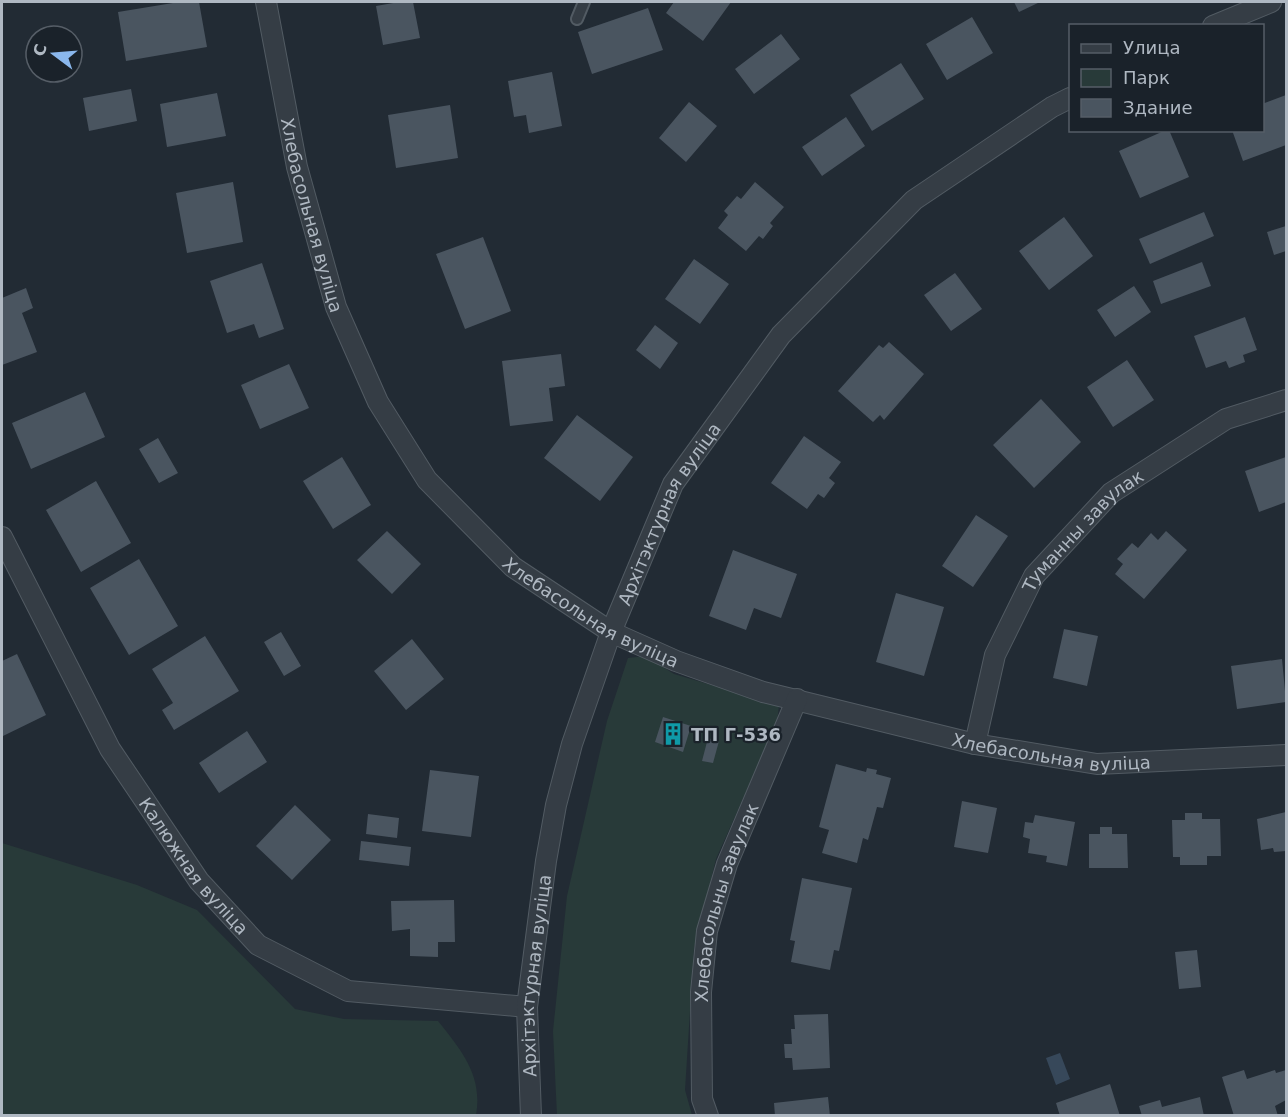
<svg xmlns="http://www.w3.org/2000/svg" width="1288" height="1117" font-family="'DejaVu Sans',sans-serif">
  <rect width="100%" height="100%" fill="#222b34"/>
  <path fill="#283a39" d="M 646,656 L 674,674 L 779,705 L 777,723 L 716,859 L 694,948 L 685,1090 L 692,1115 L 557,1116 L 553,1031 L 567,896 L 607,721 L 628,658 Z
    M 2,843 L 137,885 L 197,910 L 295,1009 L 344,1019 L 438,1021 C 462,1051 483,1076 476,1115 L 2,1115 Z"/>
  <path fill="#37485a" d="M 1060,1053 L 1070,1079 L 1056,1085 L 1046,1058 Z"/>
  <path fill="#4a5560" d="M 179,2 L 199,2 L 207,47 L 126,61 L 118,12 Z
    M 399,2 L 413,2 L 420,38 L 383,45 L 376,6 Z
    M 674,2 L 731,2 L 703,41 L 666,13 Z
    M 1014,2 L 1040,2 L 1019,12 Z
    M 648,8 L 663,50 L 592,74 L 578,32 Z
    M 972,17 L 993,53 L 947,80 L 926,44 Z
    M 781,34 L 800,59 L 754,94 L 735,69 Z
    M 901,63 L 924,99 L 872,131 L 850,95 Z
    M 552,72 L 562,126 L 529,133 L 526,115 L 514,117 L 508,81 Z
    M 131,89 L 137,121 L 89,131 L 83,98 Z
    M 217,93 L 226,136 L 167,147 L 160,104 Z
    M 1286,95 L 1286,145 L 1243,161 L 1232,130 L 1262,130 L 1262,104 Z
    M 689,102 L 717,126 L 686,162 L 659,138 Z
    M 450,105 L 458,158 L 396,168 L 388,115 Z
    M 846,117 L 865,146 L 822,176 L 802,147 Z
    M 1166,130 L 1169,130 L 1189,177 L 1140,198 L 1119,151 Z
    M 233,182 L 243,242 L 187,253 L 176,193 Z
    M 755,182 L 784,207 L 770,223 L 773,226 L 763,239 L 759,236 L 746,251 L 718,228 L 728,215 L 724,211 L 737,196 L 741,199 Z
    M 1204,212 L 1214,236 L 1150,264 L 1139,239 Z
    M 1064,217 L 1093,256 L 1049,290 L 1019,251 Z
    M 1286,226 L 1286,251 L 1274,255 L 1267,232 Z
    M 483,237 L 511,311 L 465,329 L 436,254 Z
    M 694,259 L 729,284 L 700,324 L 665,299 Z
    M 1202,262 L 1211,286 L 1161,304 L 1153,281 Z
    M 262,263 L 284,329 L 259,338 L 254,324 L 227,333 L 210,281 Z
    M 955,273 L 982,309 L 951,331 L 924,295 Z
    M 1134,286 L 1151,312 L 1115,337 L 1097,310 Z
    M 26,288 L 33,308 L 22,313 L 37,352 L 2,365 L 2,298 Z
    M 1245,317 L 1257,350 L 1243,355 L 1245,362 L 1229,368 L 1226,361 L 1206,368 L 1194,336 Z
    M 655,325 L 678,343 L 660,369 L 636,350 Z
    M 889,342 L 924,374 L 884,420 L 880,415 L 873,422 L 838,391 L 879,345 L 883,348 Z
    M 561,354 L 565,386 L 549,388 L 553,421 L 510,426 L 502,361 Z
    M 1127,360 L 1154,400 L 1113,427 L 1087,387 Z
    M 289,364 L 309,408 L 260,429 L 241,385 Z
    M 85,392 L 105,437 L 31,469 L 12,423 Z
    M 1041,399 L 1081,442 L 1034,488 L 993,445 Z
    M 577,415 L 633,457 L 600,501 L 544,458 Z
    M 804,436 L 841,462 L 829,478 L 835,483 L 824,498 L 818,494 L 807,509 L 771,483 Z
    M 158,438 L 178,473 L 159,483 L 139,449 Z
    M 342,457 L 371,505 L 333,529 L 303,481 Z
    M 1286,457 L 1286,502 L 1259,512 L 1245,471 Z
    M 96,481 L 131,543 L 81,572 L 46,510 Z
    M 976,515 L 1008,536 L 973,587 L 942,566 Z
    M 387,531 L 421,564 L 392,594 L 357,560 Z
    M 1166,531 L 1187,550 L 1144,599 L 1115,574 L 1123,564 L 1117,559 L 1132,543 L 1138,548 L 1151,533 L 1158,540 Z
    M 733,550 L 797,574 L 781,618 L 754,608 L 746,630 L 709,616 Z
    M 139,559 L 178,626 L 129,655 L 90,588 Z
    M 896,593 L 944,607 L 924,676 L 876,662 Z
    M 1064,629 L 1098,636 L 1087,686 L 1053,678 Z
    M 281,632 L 301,666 L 284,676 L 264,642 Z
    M 205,636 L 239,691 L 174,730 L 162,710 L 173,703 L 152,669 Z
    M 412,639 L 444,679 L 406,710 L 374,671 Z
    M 17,654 L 46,715 L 3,736 L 2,661 Z
    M 1282,659 L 1286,702 L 1237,709 L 1231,666 Z
    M 663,717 L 691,726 L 683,752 L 655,742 Z
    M 247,731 L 267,762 L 219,793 L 199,763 Z
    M 708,738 L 719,741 L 713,763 L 702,761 Z
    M 836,764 L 866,772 L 867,768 L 877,770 L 876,774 L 891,778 L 883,808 L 877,807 L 868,840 L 863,838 L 857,863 L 822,853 L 829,830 L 819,827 Z
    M 430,770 L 479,776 L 471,837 L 422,831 Z
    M 962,801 L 997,808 L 988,853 L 954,847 Z
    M 295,805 L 331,840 L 292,880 L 256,846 Z
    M 1286,812 L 1286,851 L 1274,852 L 1273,848 L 1261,850 L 1257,819 Z
    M 1185,813 L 1202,813 L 1202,819 L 1220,819 L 1221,856 L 1207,856 L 1207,865 L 1180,865 L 1180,857 L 1173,857 L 1172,820 L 1185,820 Z
    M 368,814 L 399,818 L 397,838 L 366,834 Z
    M 1035,815 L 1075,822 L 1067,866 L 1046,862 L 1047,856 L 1028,853 L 1030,839 L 1023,837 L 1025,822 L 1033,823 Z
    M 1100,827 L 1112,827 L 1112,834 L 1127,834 L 1128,868 L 1089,868 L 1089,834 L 1100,834 Z
    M 361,841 L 411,847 L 409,866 L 359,860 Z
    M 802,878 L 852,888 L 839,951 L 834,950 L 830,970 L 791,962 L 795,941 L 790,940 Z
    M 454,900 L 455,942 L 438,942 L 438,957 L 410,956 L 410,929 L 392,931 L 391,901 Z
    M 1197,950 L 1201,987 L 1179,989 L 1175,952 Z
    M 828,1014 L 830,1068 L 793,1070 L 792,1058 L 785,1058 L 784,1044 L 792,1044 L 791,1029 L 795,1029 L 794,1015 Z
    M 1244,1070 L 1247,1079 L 1275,1070 L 1276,1073 L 1286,1070 L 1286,1100 L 1275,1106 L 1278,1116 L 1234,1116 L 1222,1077 Z
    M 1110,1084 L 1120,1116 L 1060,1116 L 1056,1103 Z
    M 828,1097 L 830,1116 L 775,1116 L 774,1103 Z
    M 1200,1097 L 1204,1116 L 1142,1116 L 1139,1106 L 1160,1100 L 1162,1107 Z"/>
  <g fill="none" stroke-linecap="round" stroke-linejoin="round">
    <g stroke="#525b63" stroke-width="14">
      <path id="service" d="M 577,19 L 584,2"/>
    </g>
    <g stroke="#525b63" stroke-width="22">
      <g id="minor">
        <path id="s1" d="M 266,2 L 297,167 L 336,307 L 378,402 L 427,480 L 513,567 L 611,632 L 676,661 L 763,692 L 975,744 L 1097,764 L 1286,755"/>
        <path d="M 1213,26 L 1271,2"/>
        <path id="s2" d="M 2,537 L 110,749 L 199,881 L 258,945 L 348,991 L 527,1007"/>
        <path id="s3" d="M 975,744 L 995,655 L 1034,576 L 1111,493 L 1226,419 L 1286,400"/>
        <path id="s4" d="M 531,1116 L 527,1007 L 546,861 L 556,805 L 572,744 L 611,632 L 673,484 L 781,335 L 914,200 L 1052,107 L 1070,98"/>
        <path id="s5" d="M 708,1116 L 702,1099 L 701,992 L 707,931 L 727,864 L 797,699"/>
      </g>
    </g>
    <use href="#service" stroke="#353d45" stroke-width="10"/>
    <use href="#minor" stroke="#353d45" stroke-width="20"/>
  </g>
  <defs>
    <g id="building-bare" transform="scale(1.8)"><path d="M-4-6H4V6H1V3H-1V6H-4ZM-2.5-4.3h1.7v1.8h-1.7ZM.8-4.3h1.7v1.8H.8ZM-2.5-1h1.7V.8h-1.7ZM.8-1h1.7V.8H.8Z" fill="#0f9aa8" stroke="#1a222a" stroke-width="2.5" paint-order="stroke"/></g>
  </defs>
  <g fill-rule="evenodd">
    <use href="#building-bare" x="673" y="734"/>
  </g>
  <g text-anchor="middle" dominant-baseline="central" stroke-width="4.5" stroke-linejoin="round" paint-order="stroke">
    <g font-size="18" fill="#afb8c2" stroke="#1a222a">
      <text stroke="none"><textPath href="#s1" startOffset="218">Хлебасольная вуліца</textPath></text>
      <text stroke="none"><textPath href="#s4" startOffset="627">Архітэктурная вуліца</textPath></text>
      <text stroke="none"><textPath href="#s3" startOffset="246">Туманны завулак</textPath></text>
      <text stroke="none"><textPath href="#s1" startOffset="722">Хлебасольная вуліца</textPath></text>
      <text stroke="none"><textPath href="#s1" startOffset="1208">Хлебасольная вуліца</textPath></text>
      <text stroke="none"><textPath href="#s2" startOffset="382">Калюжная вуліца</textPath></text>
      <text stroke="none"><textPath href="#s5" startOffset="218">Хлебасольны завулак</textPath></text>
      <text stroke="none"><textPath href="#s4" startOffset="141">Архітэктурная вуліца</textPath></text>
    </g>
    <g font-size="18" font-weight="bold" fill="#afb8c2" stroke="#1a222a" text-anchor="start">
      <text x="691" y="734">ТП Г-536</text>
    </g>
  </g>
  <rect width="1288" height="1117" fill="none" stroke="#afb8c2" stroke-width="6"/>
  <rect x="1069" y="24" width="195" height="108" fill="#1a222a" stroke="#565e67" stroke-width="1.5"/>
  <rect x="1081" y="44" width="30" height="9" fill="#353d45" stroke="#565e67" stroke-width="1.5"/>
  <text x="1123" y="54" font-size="18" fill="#afb8c2">Улица</text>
  <rect x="1081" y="69" width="30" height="18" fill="#283a39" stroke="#565e67" stroke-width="1.5"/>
  <text x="1123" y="84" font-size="18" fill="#afb8c2">Парк</text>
  <rect x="1081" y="99" width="30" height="18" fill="#4a5560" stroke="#565e67" stroke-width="1.5"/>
  <text x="1123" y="114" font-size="18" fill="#afb8c2">Здание</text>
  <g transform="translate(54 54) rotate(286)"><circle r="28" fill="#1a222a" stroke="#565e67" stroke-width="1.5"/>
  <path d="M0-4.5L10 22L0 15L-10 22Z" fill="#8ab7ec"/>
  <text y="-9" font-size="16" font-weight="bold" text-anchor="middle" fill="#afb8c2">С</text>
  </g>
</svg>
